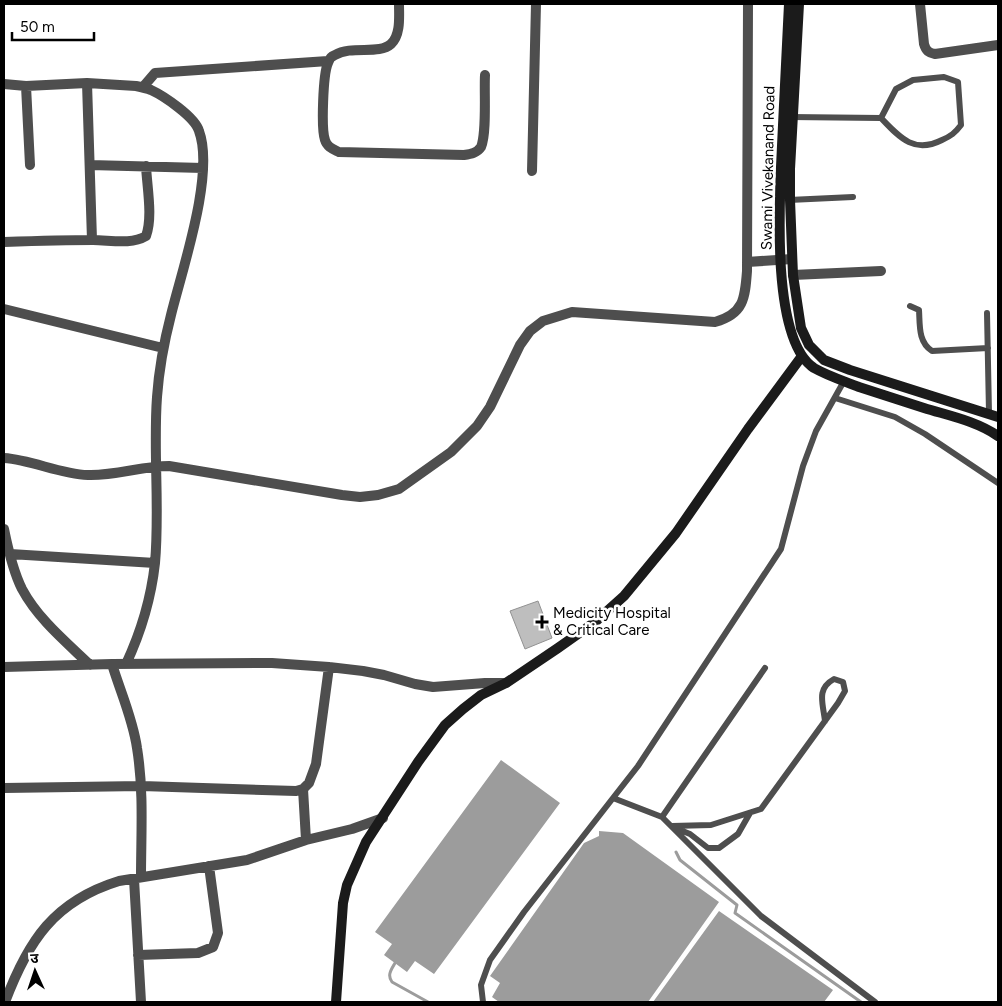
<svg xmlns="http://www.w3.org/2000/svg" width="1002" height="1006" font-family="Figtree,'Noto Sans Devanagari',sans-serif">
  <rect width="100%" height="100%" fill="#fff"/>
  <path fill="#9c9c9c" d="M 501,760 L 560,803 L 434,974 L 415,961 L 407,972 L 384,955 L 392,944 L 375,932 Z
    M 599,831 L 623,833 L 719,902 L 648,1002 L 499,1002 L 492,997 L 500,983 L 490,976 L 584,843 L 599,836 Z
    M 719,911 L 833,990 L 824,1002 L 653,1002 Z"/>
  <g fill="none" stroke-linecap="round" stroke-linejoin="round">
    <path stroke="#9c9c9c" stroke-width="3" d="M 676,852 L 680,860 L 737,905 L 735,913 L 861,1002
      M 395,963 C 391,970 387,975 392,982 L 428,1002"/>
  </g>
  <path fill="#bebebe" stroke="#929292" d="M 538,601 L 552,638 L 525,649 L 510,611 Z"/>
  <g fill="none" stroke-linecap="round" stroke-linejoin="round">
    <path stroke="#4e4e4e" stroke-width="6" d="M 944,77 L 958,82 L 961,125 C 955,133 951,136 942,140 C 914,154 900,138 881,118 L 896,89 L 913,80 Z
      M 790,117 L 881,118
      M 789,200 L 853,197
      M 910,306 L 919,310 C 920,325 918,342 932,351 L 988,348
      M 987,313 L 989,413
      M 835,398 L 895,417 L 925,434 L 998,483
      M 613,798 L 662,817 L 761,916 L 875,1002
      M 662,817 L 765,668
      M 672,826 L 711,825 L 761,809 L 838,703 L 845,691 L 843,682 L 834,679 C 816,689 823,703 825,721
      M 675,828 L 690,834 L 708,848 L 719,848 L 738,834 L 750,813
      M 483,1002 L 481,985 L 490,960 L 524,912 L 638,766 L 781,549 L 803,466 L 816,431 L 844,381"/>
    <path stroke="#4e4e4e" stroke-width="10" d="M 399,4 C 399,16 401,35 391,44 C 379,55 352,45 335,55 C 332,56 329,59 328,63 C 323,74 321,129 325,140 C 327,147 333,149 339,152 L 464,155 C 471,154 477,153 481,147 C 487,133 484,92 485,75
      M 920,4 L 924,44 C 926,51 929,53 935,54 L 998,45
      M 87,83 L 92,240
      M 4,84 L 26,86 L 87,83 L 136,86 C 141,87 146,88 151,90 C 164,96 195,117 199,131 C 215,174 182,270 171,315 C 164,342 159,369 157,397 C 153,452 160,508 155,563 C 151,599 141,632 126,664
      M 26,86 L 30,165
      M 143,87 L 155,73 L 328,61
      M 90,165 L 203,168
      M 532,171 L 536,4
      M 4,242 C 33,241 63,240 93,240 C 110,240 131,245 146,236 C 153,217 147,187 146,166
      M 747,262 L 792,259
      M 793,275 L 881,271
      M 4,309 L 163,348
      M 4,458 C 33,460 59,474 88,475 C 115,476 142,466 169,466 L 342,495 L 360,497 L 378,495 L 399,489 L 451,452 L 477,426 L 490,407 L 520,345 L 530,331 L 543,321 L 572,312 L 715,322 C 744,314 745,298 747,271 L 748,4
      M 4,529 C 8,549 13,571 22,589 C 38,619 66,642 90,665
      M 10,554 L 155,563
      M 112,664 C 120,691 133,719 137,748 C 144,791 141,834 141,877
      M 4,667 L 112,664 L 272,663 L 329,667 L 363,671 L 384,675 L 415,684 L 433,687 L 485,683 L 506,683
      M 4,788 L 142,786 L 296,791 L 303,789 L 309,783 L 316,764 L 329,667
      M 303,789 L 306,840
      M 134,879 L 141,1002
      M 138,955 L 198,953 L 213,947 L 218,933 L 209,866
      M 5,1002 C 28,941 54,901 119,881 L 247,860 L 306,840 L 352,829 L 383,818"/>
    <path stroke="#1b1b1b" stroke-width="10" d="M 789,4 C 787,44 785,85 783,125 C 781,176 767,337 814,368 C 828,376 844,381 859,387 C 881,394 902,401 924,408 C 950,416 976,421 998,436
      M 799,4 L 790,169 L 790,200 L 793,275 L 801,328 L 809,345 L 824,360 L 850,370 L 998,417
      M 336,1002 L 343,903 L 347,885 L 366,842 L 418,762 L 445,725 L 463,709 L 481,695 L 506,683 L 558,648 L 595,622 L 624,596 L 676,533 L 748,429 L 802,356"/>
  </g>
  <path fill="#000" stroke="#fff" stroke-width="2" d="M539.5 614.5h5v5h5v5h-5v5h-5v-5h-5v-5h5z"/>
  <g text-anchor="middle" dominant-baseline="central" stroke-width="5" stroke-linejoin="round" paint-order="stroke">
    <g font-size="15" fill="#000" stroke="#fff">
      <text transform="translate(768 168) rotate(-89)">Swami Vivekanand Road</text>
    </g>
    <g font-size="15" fill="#000" stroke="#fff" text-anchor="start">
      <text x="553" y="613">Medicity Hospital<tspan x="553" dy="17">&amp; Critical Care</tspan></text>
    </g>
  </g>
  <rect width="1002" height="1006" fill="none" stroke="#000000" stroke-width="10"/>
  <g transform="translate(35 971) rotate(357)" stroke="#ffffff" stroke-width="4" paint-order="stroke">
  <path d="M0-4L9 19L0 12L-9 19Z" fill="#000000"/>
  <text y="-8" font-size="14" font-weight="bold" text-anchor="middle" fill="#000000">उ</text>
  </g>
  <path d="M12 32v8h82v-8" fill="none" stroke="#000000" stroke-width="2.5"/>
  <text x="20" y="32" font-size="15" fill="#000000" stroke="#ffffff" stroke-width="4" paint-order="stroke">50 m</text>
</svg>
